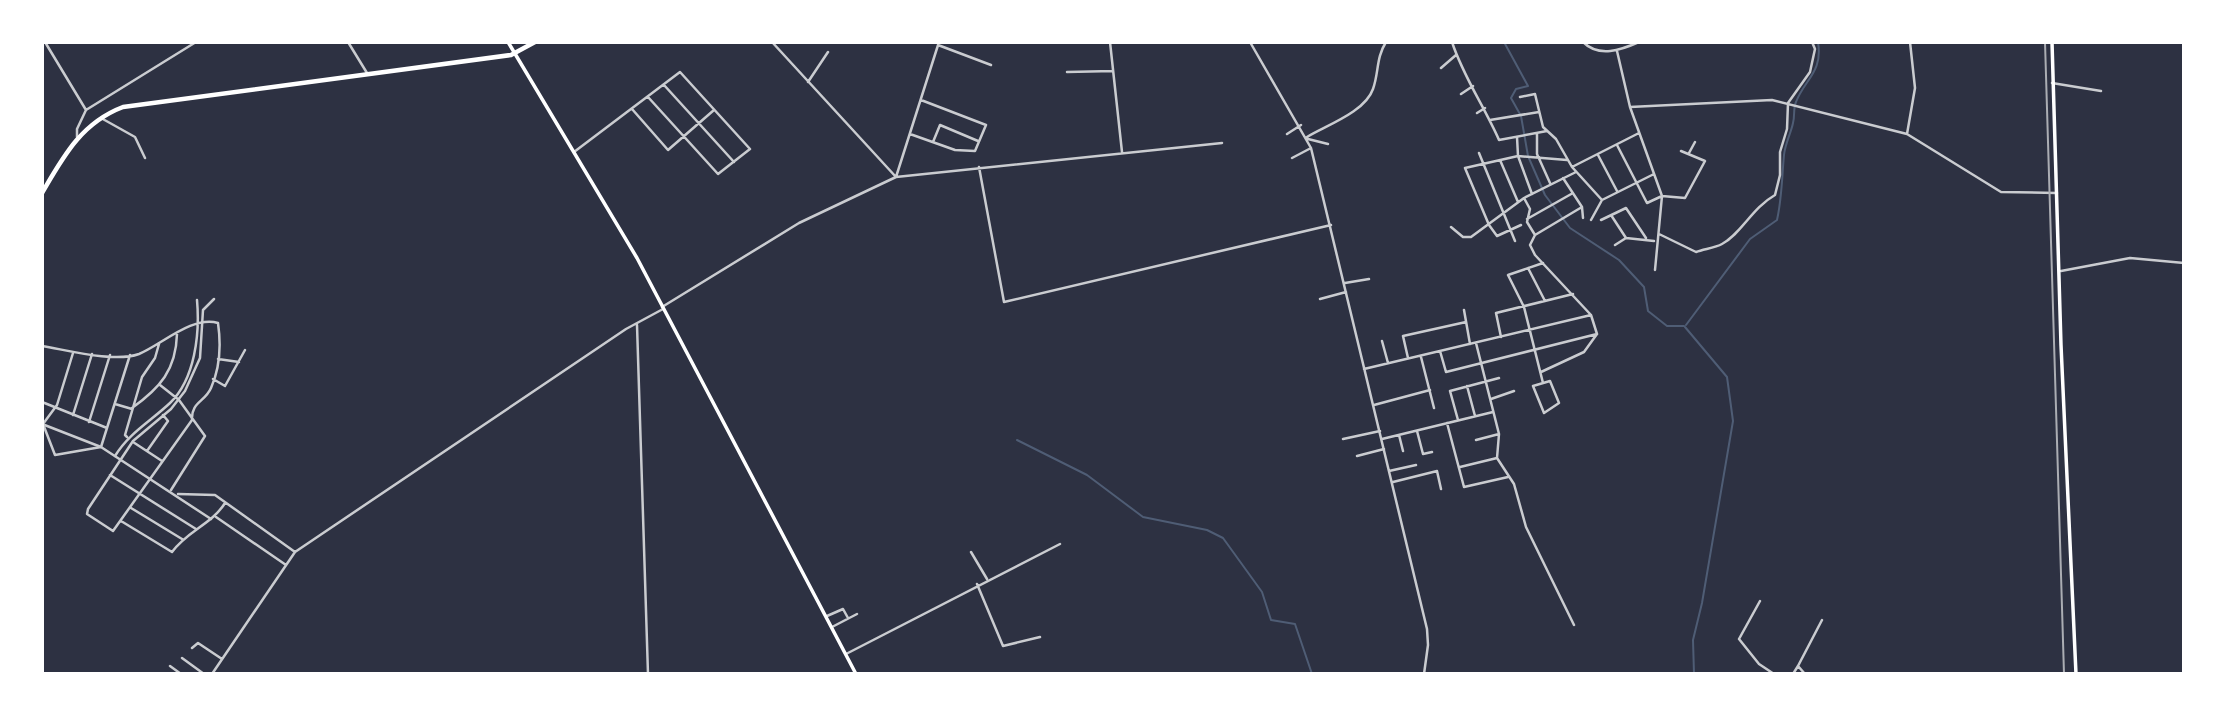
<svg xmlns="http://www.w3.org/2000/svg" width="2226" height="716" font-family="Roboto,sans-serif">
  <rect width="100%" height="100%" fill="#2d3142"/>
  <g fill="none" stroke-linecap="round" stroke-linejoin="round">
    <path stroke="#4f5d75" stroke-width="2" d="M 1504,42 L 1528,86 L 1516,89 L 1511,98 L 1521,116 L 1528,156 L 1545,195 L 1570,228 L 1619,260 L 1644,287 L 1648,311 L 1667,326 L 1684,326
      M 1686,325 L 1750,239 L 1777,220 C 1782,198 1782,176 1784,155 C 1785,144 1791,133 1793,123 C 1795,116 1793,109 1796,102 C 1805,79 1823,72 1818,42
      M 1685,327 L 1727,377 L 1733,421 L 1702,603 L 1693,640 L 1694,674
      M 1017,440 L 1087,475 L 1143,517 L 1207,530 L 1223,538 L 1262,592 L 1271,620 L 1295,624 L 1312,674"/>
    <path stroke="#caccd0" stroke-width="2.5" d="M 45,42 L 86,110
      M 348,42 L 367,73
      M 772,42 L 896,177
      M 1110,42 L 1122,152
      M 1250,42 L 1311,148 L 1427,629 L 1428,645 L 1424,674
      M 1452,42 C 1463,76 1484,106 1499,140 L 1547,131
      M 1583,42 C 1599,58 1621,50 1639,42
      M 938,45 L 991,65
      M 1617,51 L 1630,107 L 1662,196 L 1655,270
      M 1441,68 L 1456,55
      M 1067,72 L 1113,71
      M 808,82 L 828,52
      M 2052,83 L 2101,91
      M 664,85 L 734,162
      M 1461,94 L 1473,86
      M 1520,97 L 1535,94 L 1543,127 L 1556,139 L 1572,167 L 1602,200
      M 1630,107 L 1772,100 L 1907,134 L 2001,192 L 2057,193
      M 632,109 L 668,150 L 714,110
      M 1477,113 L 1485,108
      M 101,118 L 135,137 L 145,158
      M 1490,120 L 1539,112
      M 1537,133 L 1537,154 L 1550,183
      M 910,134 L 955,150 L 975,151 L 986,125 L 921,100
      M 1287,134 L 1301,125
      M 1907,134 L 1915,88 L 1910,42
      M 77,137 L 77,129 L 86,110 L 196,42
      M 1307,137 C 1327,125 1365,112 1373,89 C 1379,72 1376,58 1386,42
      M 1517,137 L 1518,156 L 1532,194
      M 1308,139 L 1328,144
      M 933,142 L 940,125 L 978,141
      M 1617,145 L 1647,203 L 1662,196 L 1685,198 L 1705,161 L 1681,151
      M 574,152 L 680,72 L 750,149 L 718,174 L 648,97
      M 1479,153 L 1515,241
      M 1689,153 L 1695,142
      M 1598,155 L 1617,191
      M 1292,158 L 1311,148
      M 1500,160 L 1518,202
      M 979,167 L 1004,302 L 1331,225
      M 1572,167 L 1639,133
      M 896,177 L 939,42
      M 1563,178 L 1582,207 L 1583,218
      M 1524,198 L 1530,209 L 1527,222 L 1535,235
      M 1582,207 L 1535,235 L 1530,245 L 1535,255 L 1591,315 L 1597,334
      M 1611,215 L 1626,238
      M 1527,219 L 1573,193
      M 1591,220 L 1602,200 L 1654,174
      M 1601,220 L 1626,208 L 1646,238
      M 1521,225 L 1497,236 L 1489,225 L 1465,168 L 1518,156 L 1567,160
      M 1451,227 L 1463,237 L 1471,237 L 1524,198 L 1576,172
      M 1659,234 L 1696,252 C 1704,249 1715,248 1722,244 C 1741,234 1752,208 1775,195 L 1780,175 L 1780,152 L 1787,129 L 1788,103 L 1810,72 L 1815,49 L 1812,42
      M 1615,245 L 1626,238 L 1654,241
      M 1528,268 L 1545,301
      M 1345,283 L 1369,279
      M 1320,299 L 1346,292
      M 662,307 L 799,223 L 896,177 L 1222,143
      M 1464,310 L 1470,344
      M 637,325 L 648,674
      M 1501,337 L 1496,313 L 1573,294
      M 1382,341 L 1388,363
      M 1476,343 L 1499,434 L 1497,458 L 1514,484 L 1526,527 L 1574,625
      M 42,346 C 67,350 114,363 139,354 C 161,345 193,315 218,323 C 221,344 220,368 211,388 C 205,402 191,402 192,420 L 113,531 L 87,514 L 88,509 L 133,441 L 171,409 L 185,391 L 200,358 L 203,310 L 214,299
      M 1440,351 L 1446,372 L 1597,334
      M 73,353 L 57,405 L 43,424 L 55,455 L 101,447 L 130,355
      M 1421,357 L 1434,408
      M 1408,358 L 1403,336 L 1466,322
      M 218,359 L 239,362
      M 1364,369 L 1591,315
      M 1541,372 L 1584,352 L 1597,334
      M 213,379 L 225,386 L 245,350
      M 1550,381 L 1559,403 L 1544,413 L 1533,386 Z
      M 1543,383 L 1524,307 L 1508,275 L 1543,263
      M 160,385 L 179,400 L 205,436 L 171,490
      M 1467,386 L 1475,416
      M 1491,399 L 1514,391
      M 42,402 L 107,428
      M 115,404 L 132,409
      M 1374,405 L 1430,390
      M 132,408 C 160,388 176,370 177,334
      M 73,415 L 92,354
      M 1458,420 L 1450,391 L 1499,378
      M 89,422 L 110,355
      M 1447,423 L 1464,487 L 1508,477
      M 1417,431 L 1423,454 L 1432,452
      M 1399,435 L 1403,451
      M 127,437 L 125,435 L 142,377 L 155,358 L 159,344
      M 1343,439 L 1380,431
      M 1382,439 L 1493,412
      M 1476,440 L 1499,434
      M 133,442 L 162,461
      M 147,451 L 168,421 L 163,415
      M 115,456 C 129,433 151,421 170,403 C 195,379 200,334 197,300
      M 1357,456 L 1384,449
      M 1460,467 L 1497,458
      M 1389,471 L 1416,465
      M 110,475 L 196,529
      M 1393,482 L 1437,471 L 1441,489
      M 178,494 L 215,495 L 295,552
      M 131,508 L 182,539
      M 216,517 L 286,565
      M 121,521 L 172,552 C 187,531 212,524 225,503
      M 971,552 L 987,579
      M 977,584 L 1003,646 L 1040,637
      M 1760,601 L 1739,639 L 1759,664 L 1774,674
      M 827,616 L 843,609 L 848,618
      M 832,627 L 857,614
      M 192,648 L 198,643 L 222,659
      M 846,654 L 1060,544
      M 182,658 L 204,674
      M 170,666 L 181,674
      M 1798,666 L 1822,620
      M 212,674 L 295,552 L 626,329 L 663,309
      M 1198,674 L 1236,674
      M 1793,674 L 1798,666 L 1805,674"/>
    <path stroke="#caccd0" stroke-width="2.5" d="M 2061,271 L 2130,258 L 2184,263
      M 42,424 L 101,447 L 211,519"/>
    <path stroke="#fff" stroke-width="3.5" d="M 508,42 L 637,258 L 856,674
      M 2052,42 L 2061,345 L 2076,674"/>
    <path stroke="#fff" stroke-width="4.5" d="M 42,193 C 63,157 81,123 123,107 L 511,55 L 535,42"/>
    <path stroke="#abadb3" stroke-width="2" d="M 2045,42 L 2064,674"/>
  </g>
  <rect width="2226" height="716" fill="none" stroke="#ffffff" stroke-width="88"/>
</svg>
